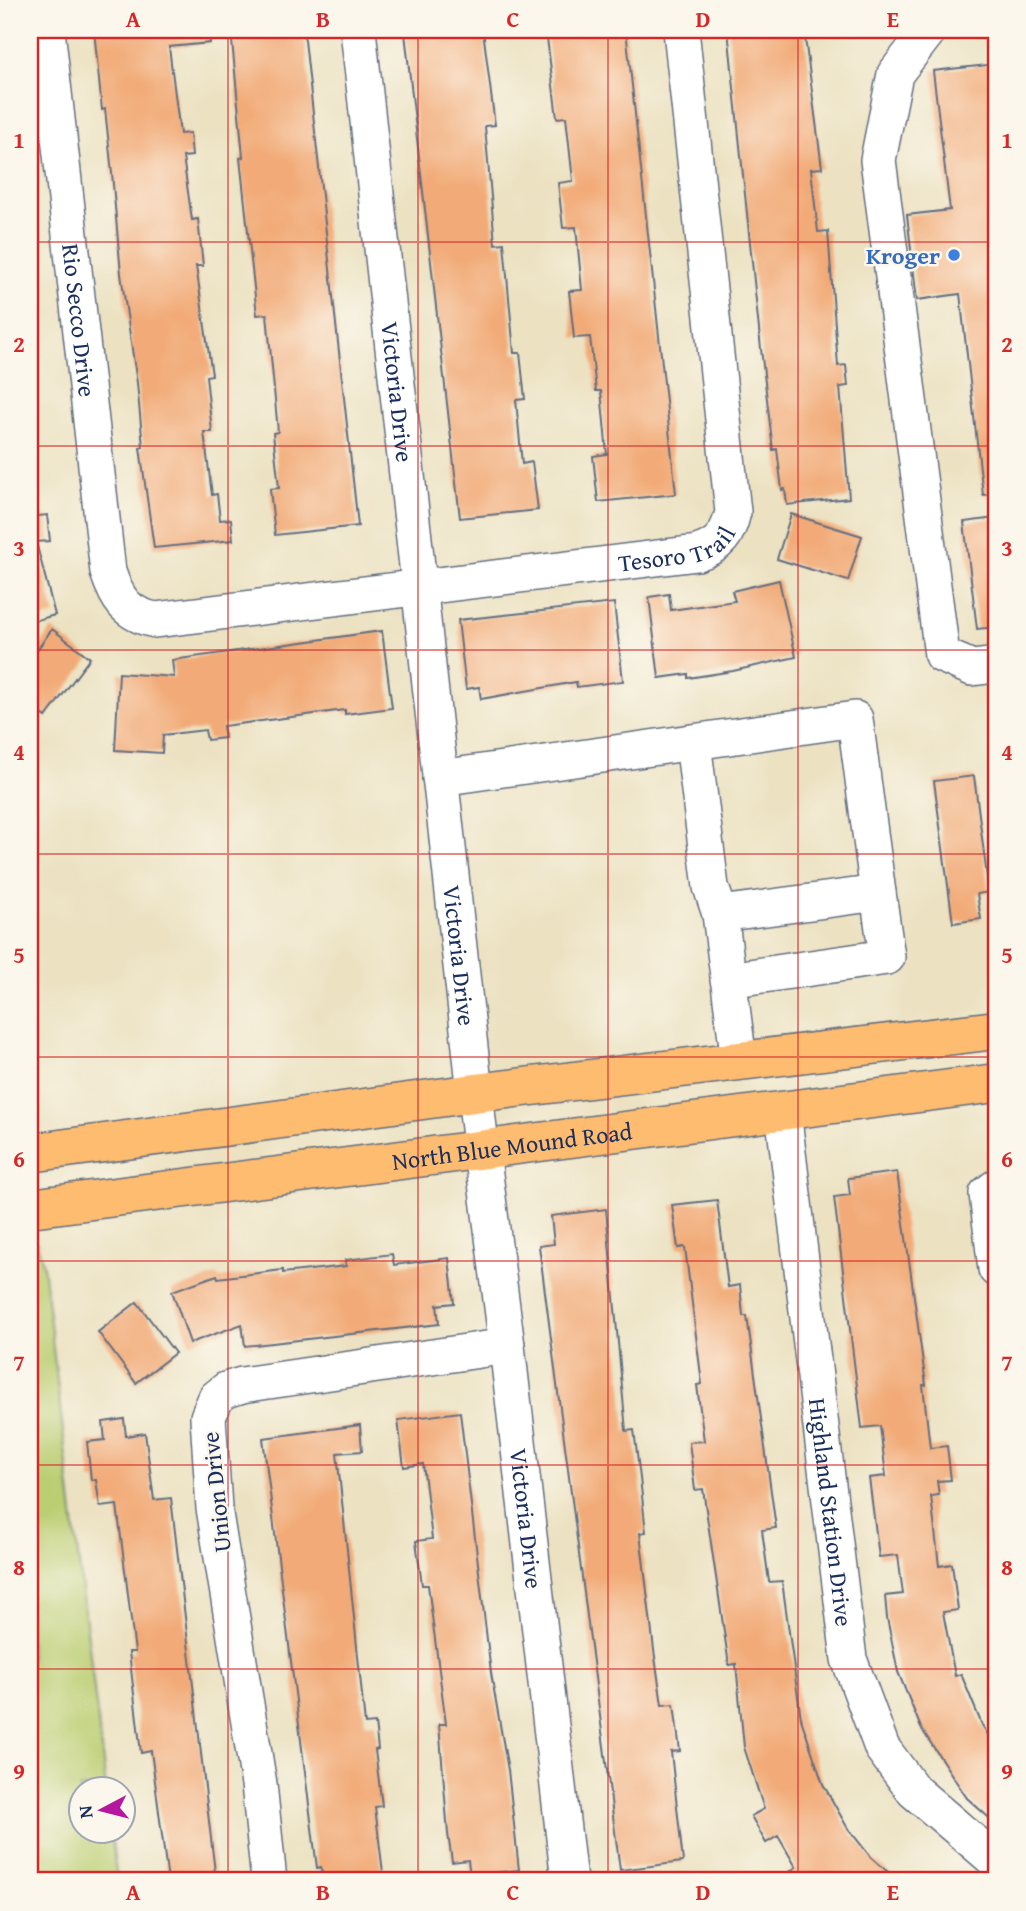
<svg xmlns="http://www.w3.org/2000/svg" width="1026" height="1911" font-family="'Gentium Book Plus',serif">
  <rect width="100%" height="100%" fill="#fbf7ec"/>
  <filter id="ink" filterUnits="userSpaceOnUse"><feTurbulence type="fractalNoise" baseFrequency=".0143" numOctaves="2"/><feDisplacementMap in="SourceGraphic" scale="14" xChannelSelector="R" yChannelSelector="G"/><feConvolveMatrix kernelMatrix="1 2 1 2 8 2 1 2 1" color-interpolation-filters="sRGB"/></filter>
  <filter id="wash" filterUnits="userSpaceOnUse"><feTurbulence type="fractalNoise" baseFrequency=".00686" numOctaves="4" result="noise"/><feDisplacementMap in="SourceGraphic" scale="28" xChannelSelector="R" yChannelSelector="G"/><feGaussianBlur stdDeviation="1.57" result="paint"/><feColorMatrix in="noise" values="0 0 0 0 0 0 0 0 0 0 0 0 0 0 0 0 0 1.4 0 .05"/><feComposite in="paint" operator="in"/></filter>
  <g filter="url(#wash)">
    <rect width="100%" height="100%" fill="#ece2c2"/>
    <path fill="#bbce72" stroke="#6b7e68" stroke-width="2" d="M 37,1243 L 43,1265 L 106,1788 L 80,1788 L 80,1830 L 111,1831 L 117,1881 L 34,1881 L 30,1849 L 30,1244 Z"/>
    <g id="blocks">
      <path fill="#f2ab78" d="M 94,30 L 209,30 L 210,43 L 169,47 L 180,134 L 190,133 L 192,156 L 183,157 L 192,220 L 198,219 L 203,266 L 196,266 L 212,375 L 206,376 L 212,432 L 204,432 L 212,495 L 217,494 L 220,520 L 231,519 L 233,540 L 154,548 L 140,448 L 143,447 L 137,383 L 121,274 L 112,173 L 105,109 L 102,110 Z
        M 231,30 L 302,30 L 305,40 L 358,526 L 275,535 L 270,489 L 279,488 L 273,433 L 278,432 L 267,314 L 257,315 L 240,158 L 243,157 Z
        M 430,30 L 483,30 L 495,125 L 485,126 L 495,244 L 504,243 L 514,353 L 520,353 L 525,399 L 516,400 L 522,464 L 532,462 L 538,510 L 460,518 L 405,33 Z
        M 546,30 L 626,30 L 676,494 L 598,502 L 593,456 L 607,454 L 601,391 L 596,391 L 590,337 L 574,338 L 569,291 L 582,290 L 576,227 L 563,228 L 558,183 L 573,181 L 566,117 L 557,118 Z
        M 728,30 L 804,30 L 822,168 L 811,169 L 818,232 L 828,231 L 838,366 L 846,365 L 848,386 L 840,387 L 849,498 L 787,505 L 785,489 L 782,490 L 777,449 L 773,450 L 761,349 Z
        M 996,64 L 996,494 L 983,495 L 960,294 L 917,300 L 907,215 L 950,210 L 933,71 Z
        M 791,514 L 862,536 L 848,581 L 777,559 Z
        M 47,515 L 50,541 L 36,542 L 55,615 L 30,622 L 30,543 L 33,543 L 30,543 L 30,517 Z
        M 996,518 L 996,627 L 977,629 L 964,522 Z
        M 779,580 L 796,657 L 733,671 L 688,678 L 688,674 L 659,678 L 649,597 L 669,594 L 671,610 L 735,601 L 732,591 Z
        M 614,603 L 623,681 L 577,687 L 576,682 L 481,699 L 479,687 L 466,689 L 458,620 Z
        M 52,629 L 90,658 L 46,717 L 30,705 L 30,660 Z
        M 382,631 L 392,708 L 345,714 L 345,710 L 223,726 L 225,738 L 207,740 L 205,730 L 163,735 L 162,753 L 115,750 L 119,673 L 174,677 L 172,660 Z
        M 974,776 L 989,892 L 977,894 L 981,919 L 953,923 L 934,781 Z
        M 897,1172 L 926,1385 L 923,1385 L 930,1448 L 947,1446 L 951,1480 L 937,1481 L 939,1495 L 931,1496 L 939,1566 L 952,1564 L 958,1610 L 943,1612 L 955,1676 L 961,1674 L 982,1725 L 996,1747 L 996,1824 L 967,1798 L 921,1728 L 898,1672 L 887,1618 L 885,1596 L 903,1594 L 898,1555 L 879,1557 L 869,1478 L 886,1476 L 880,1426 L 862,1428 L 834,1197 L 850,1195 L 848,1178 Z
        M 717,1200 L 728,1287 L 740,1285 L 743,1316 L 747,1316 L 776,1528 L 762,1530 L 769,1582 L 782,1581 L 801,1719 L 823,1784 L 847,1827 L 870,1856 L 898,1881 L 778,1881 L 796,1867 L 778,1836 L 766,1843 L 751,1816 L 764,1809 L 744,1747 L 736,1664 L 729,1665 L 703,1489 L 695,1490 L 689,1442 L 704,1441 L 697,1385 L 702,1384 L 685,1247 L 678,1248 L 672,1205 Z
        M 606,1209 L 626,1431 L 634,1430 L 640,1478 L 646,1532 L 640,1533 L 654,1650 L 662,1705 L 674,1704 L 680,1751 L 671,1752 L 683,1862 L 620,1870 L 539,1246 L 554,1244 L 551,1216 Z
        M 392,1254 L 394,1265 L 449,1258 L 454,1303 L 437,1305 L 439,1324 L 245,1346 L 242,1324 L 190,1343 L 172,1291 L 217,1275 L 218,1278 L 283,1270 L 283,1273 L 346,1266 L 345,1260 Z
        M 137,1302 L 175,1353 L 136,1383 L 98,1332 Z
        M 460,1412 L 491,1673 L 508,1770 L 519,1870 L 470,1876 L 468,1860 L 452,1862 L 448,1834 L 439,1724 L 446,1724 L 428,1585 L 422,1585 L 416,1541 L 432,1539 L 423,1464 L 404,1467 L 398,1420 Z
        M 124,1419 L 126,1436 L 145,1433 L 154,1500 L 171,1498 L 216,1881 L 168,1881 L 151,1751 L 141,1753 L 129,1652 L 135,1652 L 117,1505 L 100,1507 L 96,1480 L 91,1480 L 87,1442 L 105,1440 L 103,1422 Z
        M 360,1425 L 362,1451 L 337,1453 L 365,1724 L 375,1723 L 378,1749 L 375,1750 L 382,1806 L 375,1807 L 384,1881 L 323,1881 L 321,1867 L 317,1868 L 263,1438 Z"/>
    </g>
  </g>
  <g filter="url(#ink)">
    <use href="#blocks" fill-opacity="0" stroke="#646e81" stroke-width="2"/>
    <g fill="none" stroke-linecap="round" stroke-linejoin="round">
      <g stroke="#646e81" stroke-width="38">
        <g id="minor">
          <path id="s1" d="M 47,30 L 108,572 C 117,599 126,614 155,620 L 697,553 C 720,546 728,534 733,512 L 681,30"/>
          <path id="s2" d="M 358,30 L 478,1120 L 507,1346 L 569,1881"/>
          <path d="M 929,30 L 895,74 L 878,160 L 942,655 L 972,668 L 996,665"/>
          <path d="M 693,742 L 711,887 L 720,914"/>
          <path d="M 440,778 L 855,719 L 878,893"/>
          <path d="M 728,980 L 887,957 L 878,893 L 720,914 L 739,1061"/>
          <path id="s3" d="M 783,1111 L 849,1659 L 882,1748 L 914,1791 L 996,1861"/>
          <path d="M 996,1187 L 987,1194 L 996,1269"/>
          <path d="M 269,1881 L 259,1784 L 214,1508 L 208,1417 L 216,1398 L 226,1390 L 242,1385 L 507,1346"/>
        </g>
      </g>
      <g stroke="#646e81" stroke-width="41">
        <g id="major">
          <path d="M 30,1153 L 475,1093 L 996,1030"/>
          <path id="s4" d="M 30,1208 L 996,1083"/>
        </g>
      </g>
      <use href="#minor" stroke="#fff" stroke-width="35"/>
      <use href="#major" stroke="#fdbc70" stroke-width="38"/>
    </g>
  </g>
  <path fill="none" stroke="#d62828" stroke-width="2" stroke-opacity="0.55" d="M 228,30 L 228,1881M 418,30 L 418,1881M 608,30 L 608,1881M 798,30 L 798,1881M 30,242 L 996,242M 30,446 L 996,446M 30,650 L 996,650M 30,854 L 996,854M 30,1057 L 996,1057M 30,1261 L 996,1261M 30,1465 L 996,1465M 30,1669 L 996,1669"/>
  <circle fill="#3f7fe0" stroke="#fbf7ec" stroke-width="2.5" cx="954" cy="255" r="7"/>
  <g text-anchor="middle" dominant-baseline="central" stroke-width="5" stroke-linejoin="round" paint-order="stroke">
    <g font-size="24" font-weight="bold" fill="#366cbe" stroke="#fbf7ec" text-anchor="end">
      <text x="940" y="255">Kroger</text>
    </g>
    <g font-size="24" fill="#1b2f5e" stroke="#fbf7ec">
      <text stroke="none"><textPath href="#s1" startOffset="292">Rio Secco Drive</textPath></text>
      <text stroke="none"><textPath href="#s2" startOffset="364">Victoria Drive</textPath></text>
      <text stroke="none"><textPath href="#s1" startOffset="1144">Tesoro Trail</textPath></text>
      <text stroke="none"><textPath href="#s2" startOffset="931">Victoria Drive</textPath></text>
      <text stroke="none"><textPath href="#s4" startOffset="486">North Blue Mound Road</textPath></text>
      <text transform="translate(216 1492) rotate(-96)">Union Drive</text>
      <text stroke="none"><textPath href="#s3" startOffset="404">Highland Station Drive</textPath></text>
      <text stroke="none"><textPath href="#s2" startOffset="1498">Victoria Drive</textPath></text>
    </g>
  </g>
  <rect width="1026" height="1911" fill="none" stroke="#fbf7ec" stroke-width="77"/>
  <g transform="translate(102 1810) rotate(263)"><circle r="33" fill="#fbf7ec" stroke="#a1a7b3" stroke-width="2"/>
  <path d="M0-5L12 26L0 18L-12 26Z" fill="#b5179e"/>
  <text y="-10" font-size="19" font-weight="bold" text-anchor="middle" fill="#1b2f5e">N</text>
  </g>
  <rect x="38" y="38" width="950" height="1834" fill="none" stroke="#d62828" stroke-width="2.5"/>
  <g font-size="23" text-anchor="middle" font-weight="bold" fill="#d62828">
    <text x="133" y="27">A</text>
    <text x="323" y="27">B</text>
    <text x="513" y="27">C</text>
    <text x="703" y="27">D</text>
    <text x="893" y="27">E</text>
    <text x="19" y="148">1</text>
    <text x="1007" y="148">1</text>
    <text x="19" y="352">2</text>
    <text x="1007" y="352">2</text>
    <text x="19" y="556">3</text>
    <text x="1007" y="556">3</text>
    <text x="19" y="760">4</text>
    <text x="1007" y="760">4</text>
    <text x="19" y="963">5</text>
    <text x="1007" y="963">5</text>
    <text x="19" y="1167">6</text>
    <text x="1007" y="1167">6</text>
    <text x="19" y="1371">7</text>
    <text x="1007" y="1371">7</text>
    <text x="19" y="1575">8</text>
    <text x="1007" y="1575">8</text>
    <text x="19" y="1779">9</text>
    <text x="1007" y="1779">9</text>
    <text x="133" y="1900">A</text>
    <text x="323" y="1900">B</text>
    <text x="513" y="1900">C</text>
    <text x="703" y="1900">D</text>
    <text x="893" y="1900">E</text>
  </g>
</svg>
